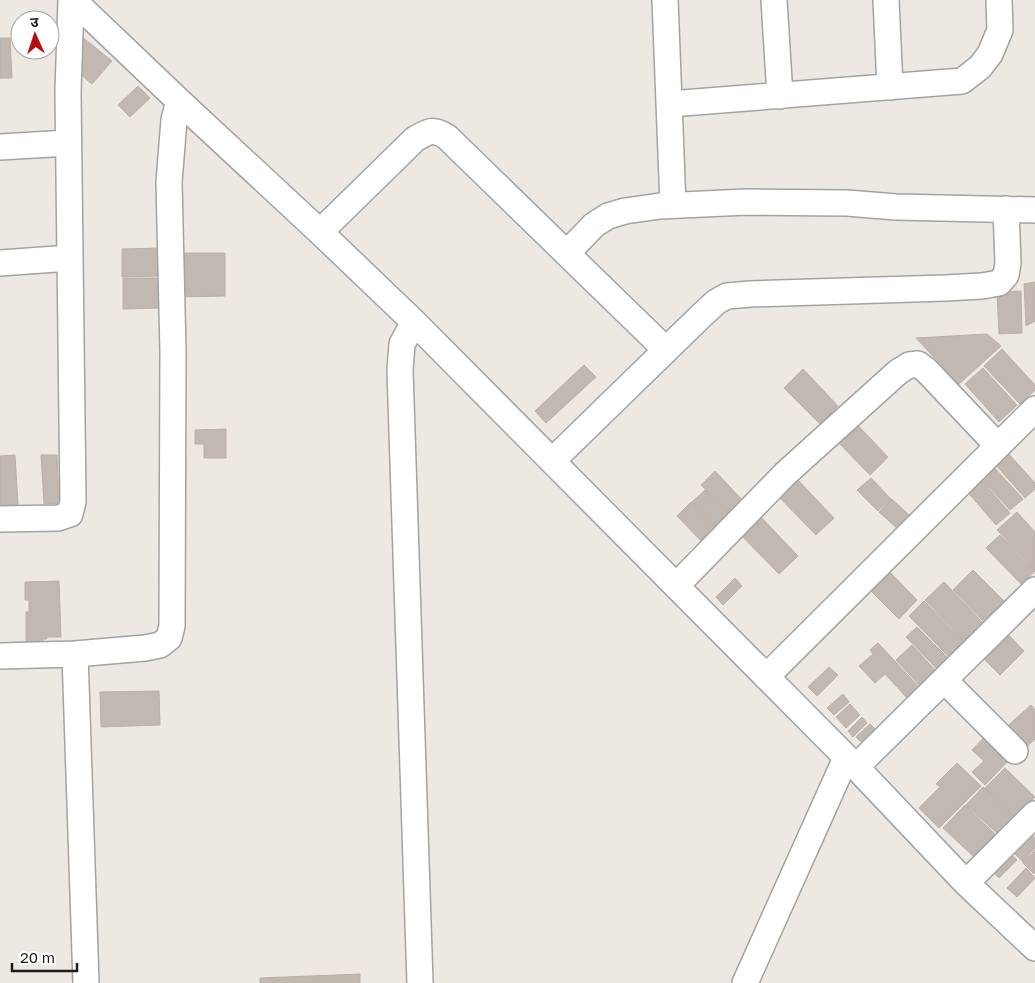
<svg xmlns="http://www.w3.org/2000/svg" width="1035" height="983" font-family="'Golos Text','Noto Sans Devanagari',sans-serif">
  <rect width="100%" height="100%" fill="#ede9e2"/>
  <path fill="#c1b8b1" stroke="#bdafa5" d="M 81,36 L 112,61 L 92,84 L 80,74 Z
    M 0,38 L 10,38 L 12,78 L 0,78 Z
    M 138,86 L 150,98 L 130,117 L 118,105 Z
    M 162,248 L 163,276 L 122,277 L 122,249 Z
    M 177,253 L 225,253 L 225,296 L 178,297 Z
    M 123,278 L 160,278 L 161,308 L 123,309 Z
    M 1035,282 L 1035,321 L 1026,326 L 1024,284 Z
    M 1021,291 L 1022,333 L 999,334 L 997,292 Z
    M 987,334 L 1001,346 L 959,384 L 916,338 Z
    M 1002,349 L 1035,385 L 1035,390 L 1020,404 L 984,366 Z
    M 584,365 L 596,377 L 546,423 L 535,411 Z
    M 983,368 L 1017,405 L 999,422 L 965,384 Z
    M 803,369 L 838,406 L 820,424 L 784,388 Z
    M 850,417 L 888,457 L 870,475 L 831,435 Z
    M 226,429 L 226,458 L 204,458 L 204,444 L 195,444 L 195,430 Z
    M 1007,452 L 1035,483 L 1035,489 L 1025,498 L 994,463 Z
    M 15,455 L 18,505 L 0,506 L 0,456 Z
    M 41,455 L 57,455 L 59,503 L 44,504 Z
    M 992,465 L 1023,499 L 1010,510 L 979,476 Z
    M 715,471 L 745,503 L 731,516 L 701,485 Z
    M 979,477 L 1010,513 L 996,525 L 965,489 Z
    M 796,478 L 834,518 L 816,535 L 778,496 Z
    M 871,478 L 891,499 L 878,511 L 857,490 Z
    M 705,490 L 731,517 L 718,529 L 692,502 Z
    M 892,499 L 911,517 L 899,530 L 879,512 Z
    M 691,502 L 718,530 L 704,544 L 677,516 Z
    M 1017,512 L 1035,532 L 1035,570 L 997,530 Z
    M 759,515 L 798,556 L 779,574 L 739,533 Z
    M 1000,535 L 1035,571 L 1022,585 L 986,548 Z
    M 884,566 L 917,600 L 899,619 L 865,585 Z
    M 973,570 L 1005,602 L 985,623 L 953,590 Z
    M 735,578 L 742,586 L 723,605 L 716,597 Z
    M 59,581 L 61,637 L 47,637 L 47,639 L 43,639 L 43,643 L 26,643 L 26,612 L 29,612 L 29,600 L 25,600 L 25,582 Z
    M 944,582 L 984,624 L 965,642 L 925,600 Z
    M 924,601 L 964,642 L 949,657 L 909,616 Z
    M 917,627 L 949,659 L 938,670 L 906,637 Z
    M 1002,628 L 1024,651 L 1000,675 L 977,652 Z
    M 878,643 L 919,687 L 907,698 L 885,674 L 875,683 L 859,666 L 873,654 L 870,650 Z
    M 912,645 L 937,672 L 921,687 L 896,660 Z
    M 829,667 L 838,675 L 817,696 L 808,687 Z
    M 159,691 L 160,725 L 101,727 L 100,692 Z
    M 843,694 L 849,702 L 834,715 L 827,708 Z
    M 850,704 L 860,715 L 846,728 L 836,717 Z
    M 1031,705 L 1035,710 L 1035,739 L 1023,750 L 1003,730 Z
    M 862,717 L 867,723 L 853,737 L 848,731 Z
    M 870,724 L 878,732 L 865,745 L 856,737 Z
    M 991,730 L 1015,754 L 985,785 L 972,772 L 984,761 L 972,750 Z
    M 957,763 L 981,786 L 939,828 L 919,808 L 940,787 L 936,784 Z
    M 1005,768 L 1035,797 L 1015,817 L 985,788 Z
    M 983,787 L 1014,817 L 998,834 L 966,805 Z
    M 965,805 L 995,834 L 973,856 L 943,828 Z
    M 1023,826 L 1035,838 L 1035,848 L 1022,861 L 1010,849 Z
    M 1003,847 L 1017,860 L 999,878 L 986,865 Z
    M 1035,850 L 1035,873 L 1034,874 L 1022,862 Z
    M 1026,868 L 1035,878 L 1017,897 L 1007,888 Z
    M 360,974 L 360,983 L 260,983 L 260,978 Z"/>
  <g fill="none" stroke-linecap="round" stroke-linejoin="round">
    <g stroke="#a3a3a3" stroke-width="28">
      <path id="minor" d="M 73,0 L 179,101 L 320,232 L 414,322 L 856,767 L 966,883 L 1035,948
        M 665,0 L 673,205
        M 774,0 L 780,96
        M 886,0 L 890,87
        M 670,104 L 962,81 L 980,67 L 990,54 L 1000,30 L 999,0
        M 0,147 L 68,143
        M 320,232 L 415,139 C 429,131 433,128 447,137 L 666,350
        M 567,253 L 594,225 L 608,216 L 625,211 L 660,206 L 747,202 L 847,203 L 896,207 L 1035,210
        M 0,263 L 70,258
        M 414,322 L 402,344 L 400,370 L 420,983
        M 552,461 L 701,316 L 716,302 L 727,296 L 750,294 L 945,288 L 982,286 L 999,283 L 1006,275 L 1008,263 L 1006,209
        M 0,519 L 58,518 L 70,514 L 73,502 L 68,92 L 71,0
        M 676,586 L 785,474 L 898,372 L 909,365 L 918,364 L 926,370 L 998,446
        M 75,654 L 86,983
        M 0,656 L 75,654 L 145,648 L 160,645 L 169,638 L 172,626 L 173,351 L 169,182 L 174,120 L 179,101
        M 766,677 L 1035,409
        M 944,680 L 1015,751
        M 856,767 L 1035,590
        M 966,883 L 1035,814
        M 745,983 L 846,758"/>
    </g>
    <use href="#minor" stroke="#fff" stroke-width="25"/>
  </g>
  <g transform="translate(35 35) rotate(357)"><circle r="24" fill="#ffffff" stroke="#a4a4a4"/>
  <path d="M0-4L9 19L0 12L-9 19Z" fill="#bc0b0f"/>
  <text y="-8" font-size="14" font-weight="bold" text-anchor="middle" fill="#1c1c1c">उ</text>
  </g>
  <path d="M12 963v8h65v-8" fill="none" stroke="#1c1c1c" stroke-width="2.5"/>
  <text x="20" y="963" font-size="15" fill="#1c1c1c" stroke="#ffffff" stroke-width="4" paint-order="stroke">20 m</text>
</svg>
